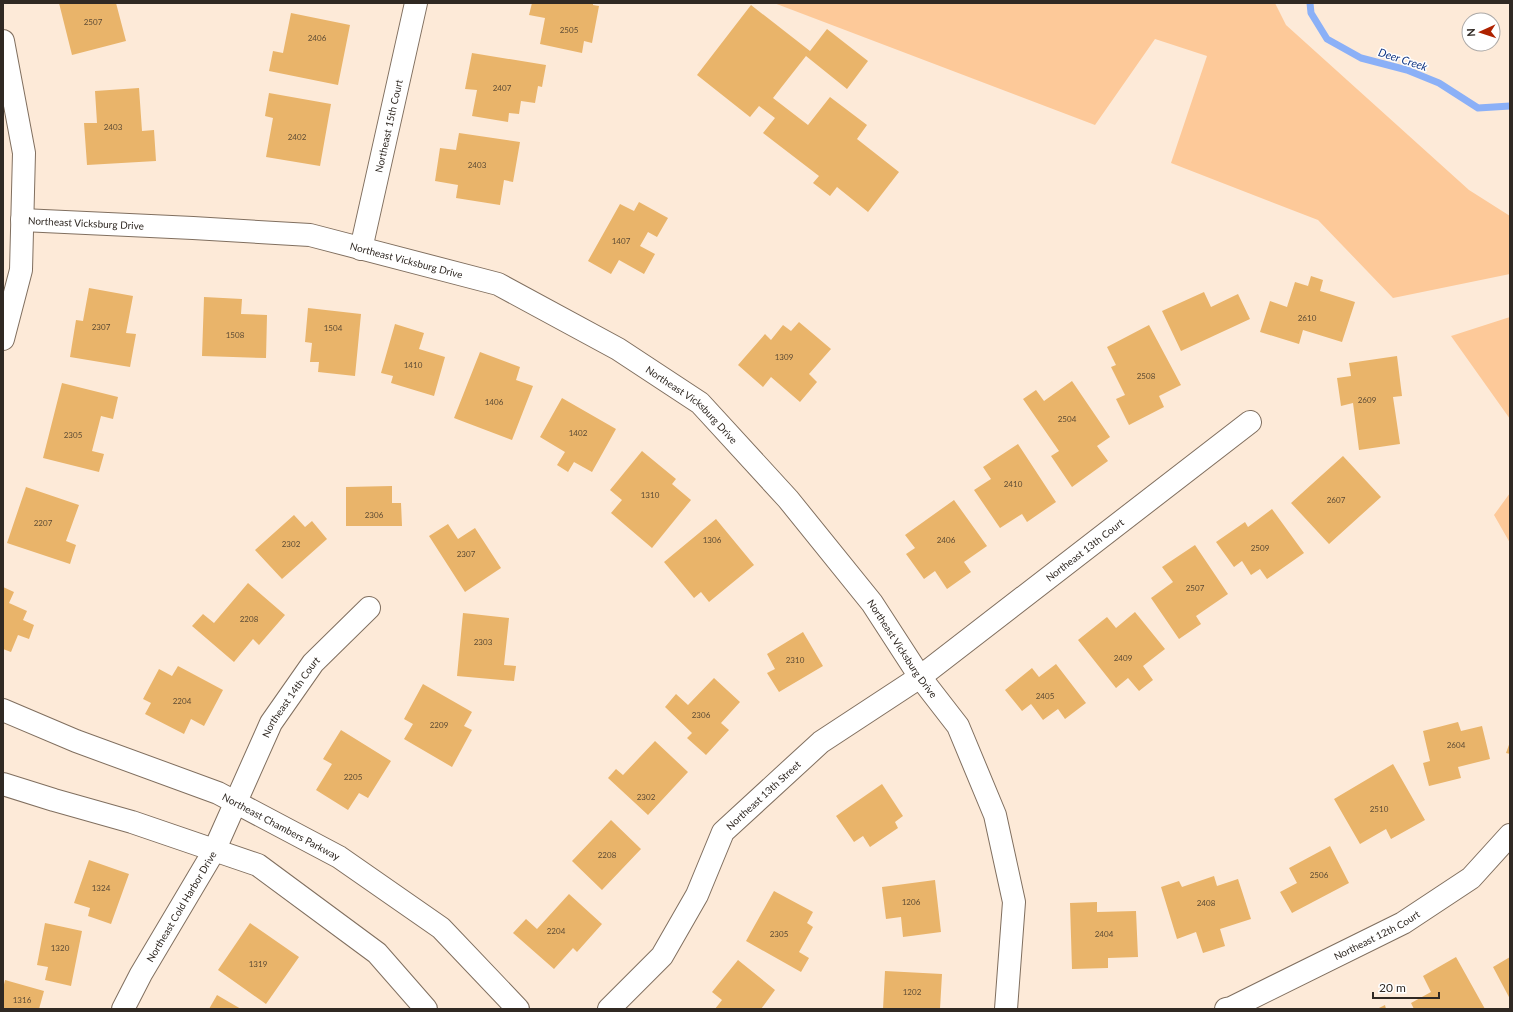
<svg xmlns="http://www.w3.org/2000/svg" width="1513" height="1012" font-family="Lato,sans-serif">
  <rect width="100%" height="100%" fill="#fdead8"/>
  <path fill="#fdc999" d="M 774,3 L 1275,3 L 1286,25 L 1469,190 L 1510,216 L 1510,274 L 1393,298 L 1318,220 L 1171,163 L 1207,56 L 1155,39 L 1095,125 Z
    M 1510,317 L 1510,419 L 1451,336 Z
    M 1510,493 L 1510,543 L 1494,515 Z"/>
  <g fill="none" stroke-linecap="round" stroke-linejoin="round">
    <path stroke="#8bb0f7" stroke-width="7" d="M 1310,3 L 1311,13 L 1327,39 L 1361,58 L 1407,70 L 1439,83 L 1478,108 L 1510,106"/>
  </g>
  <path fill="#e9b46a" d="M 59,3 L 116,3 L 126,41 L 72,55 Z
    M 532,3 L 593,3 L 593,5 L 599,6 L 592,43 L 584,41 L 582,53 L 540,44 L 545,18 L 529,15 Z
    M 751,5 L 810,51 L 827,29 L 868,61 L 847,89 L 806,56 L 773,98 L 808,125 L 830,97 L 867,125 L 857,139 L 899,172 L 868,212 L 837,187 L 830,196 L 813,183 L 819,176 L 763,133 L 775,118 L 759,106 L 750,117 L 697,75 Z
    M 291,13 L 350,25 L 338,85 L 269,71 L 273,51 L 283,53 Z
    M 472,53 L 546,65 L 542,87 L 538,86 L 535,103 L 521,101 L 519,114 L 509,113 L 508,122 L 472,116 L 477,90 L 465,89 Z
    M 139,88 L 142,131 L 154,130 L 156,161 L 87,165 L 84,123 L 97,123 L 95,91 Z
    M 269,93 L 331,104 L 320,166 L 266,157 L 273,118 L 265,116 Z
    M 459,133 L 520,142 L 513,182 L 504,180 L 500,205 L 456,198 L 458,185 L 435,181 L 440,148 L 456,150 Z
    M 639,202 L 668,218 L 657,237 L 648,232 L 640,246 L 655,254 L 644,274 L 619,260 L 611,274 L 588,261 L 620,204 L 634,211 Z
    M 1311,276 L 1323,280 L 1320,291 L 1355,302 L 1342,342 L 1303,330 L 1299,344 L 1260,332 L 1270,301 L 1287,307 L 1295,282 L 1308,286 Z
    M 89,288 L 133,296 L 126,333 L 136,334 L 130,367 L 70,357 L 76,320 L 83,321 Z
    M 1204,292 L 1211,307 L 1238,294 L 1250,319 L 1181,351 L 1162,311 Z
    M 204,297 L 242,299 L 241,314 L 267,315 L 266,358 L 202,356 Z
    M 308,308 L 361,314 L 355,376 L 318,372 L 319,362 L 310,362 L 312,343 L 305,342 Z
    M 799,322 L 831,349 L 809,374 L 817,382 L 800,402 L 771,377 L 763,387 L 738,365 L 765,334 L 771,340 L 783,325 L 791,331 Z
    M 395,324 L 424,333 L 419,349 L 445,357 L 434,396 L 391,383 L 393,376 L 381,373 Z
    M 1149,325 L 1181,385 L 1159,396 L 1164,407 L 1129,425 L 1116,399 L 1125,395 L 1111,367 L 1116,365 L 1107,347 Z
    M 480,352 L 520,367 L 516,380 L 533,386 L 512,440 L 454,418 Z
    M 1397,356 L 1402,396 L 1393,397 L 1400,444 L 1359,450 L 1353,403 L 1341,406 L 1337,378 L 1351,376 L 1349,363 Z
    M 1072,381 L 1110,437 L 1097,446 L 1108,461 L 1072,487 L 1051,456 L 1059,451 L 1023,399 L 1036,390 L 1044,401 Z
    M 62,383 L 118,397 L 113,419 L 101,416 L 92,451 L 104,454 L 99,472 L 43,458 Z
    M 562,398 L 616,429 L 592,472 L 574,462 L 568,472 L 557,465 L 565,452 L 540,437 Z
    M 1018,444 L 1056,502 L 1027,522 L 1022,514 L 1000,528 L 974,490 L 991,479 L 983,467 Z
    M 642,451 L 676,479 L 672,484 L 691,500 L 652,548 L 611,513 L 622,500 L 610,490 Z
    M 1343,456 L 1381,497 L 1329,544 L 1291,503 Z
    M 392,486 L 392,503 L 401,503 L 402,526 L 346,526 L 346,487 Z
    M 26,487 L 79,505 L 66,541 L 76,545 L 70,564 L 7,543 Z
    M 954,500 L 987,546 L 964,562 L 971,572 L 947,589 L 935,571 L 924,579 L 906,554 L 915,548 L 905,535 Z
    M 1272,509 L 1304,553 L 1267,579 L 1260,569 L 1251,575 L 1242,561 L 1234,567 L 1216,542 L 1245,522 L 1248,527 Z
    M 294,515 L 305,527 L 312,521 L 327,539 L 282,579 L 255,550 Z
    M 716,519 L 754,565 L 709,602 L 701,592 L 694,598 L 664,562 Z
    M 448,524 L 458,539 L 475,528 L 501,568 L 465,592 L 429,536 Z
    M 1195,545 L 1228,594 L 1196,616 L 1201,624 L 1179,639 L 1151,598 L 1173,582 L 1162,567 Z
    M 248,583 L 285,615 L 259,645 L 253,639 L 234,662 L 192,626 L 203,614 L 214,623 Z
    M 3,587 L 14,592 L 9,603 L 27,611 L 23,620 L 34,625 L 29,639 L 18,635 L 11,652 L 3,649 Z
    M 1135,612 L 1165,649 L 1143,666 L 1153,680 L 1139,691 L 1128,678 L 1116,688 L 1078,640 L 1107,617 L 1116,628 Z
    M 463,613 L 509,618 L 504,665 L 516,666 L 514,681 L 457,676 Z
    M 803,632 L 823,666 L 779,692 L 767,673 L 775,669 L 767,654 Z
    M 1056,664 L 1086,703 L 1065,719 L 1058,709 L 1043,720 L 1031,704 L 1022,711 L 1005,690 L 1032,668 L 1039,677 Z
    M 178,666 L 223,690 L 204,726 L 191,719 L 184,734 L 145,714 L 151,703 L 143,699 L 159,669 L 172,676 Z
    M 714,678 L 740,702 L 721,723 L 729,730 L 706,755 L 687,738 L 692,733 L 665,707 L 676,694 L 688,705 Z
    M 423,684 L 472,712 L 464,726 L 472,730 L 452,767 L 404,739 L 413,724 L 404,719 Z
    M 1458,722 L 1461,731 L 1482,726 L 1490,759 L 1458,767 L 1461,778 L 1429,786 L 1423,763 L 1430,761 L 1423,731 Z
    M 341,730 L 391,761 L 368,798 L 359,793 L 348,810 L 316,790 L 332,764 L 323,759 Z
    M 655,741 L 688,772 L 648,815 L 608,778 L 616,769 L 623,775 Z
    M 1510,742 L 1510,754 L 1506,753 Z
    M 1393,764 L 1425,820 L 1391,839 L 1386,829 L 1360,844 L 1334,799 Z
    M 882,784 L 903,816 L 895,822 L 898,828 L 870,847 L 863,836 L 854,842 L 836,816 Z
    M 611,820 L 641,849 L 602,890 L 572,861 Z
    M 1330,846 L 1349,883 L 1292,913 L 1280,892 L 1297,883 L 1289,868 Z
    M 89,860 L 129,874 L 111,924 L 88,916 L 90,908 L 74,903 Z
    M 1214,876 L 1217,886 L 1238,879 L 1251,919 L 1220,929 L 1225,946 L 1203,953 L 1196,932 L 1177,939 L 1161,887 L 1179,881 L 1182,887 Z
    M 935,880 L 941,932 L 903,937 L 901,917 L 886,919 L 882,887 Z
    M 774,891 L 813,912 L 807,923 L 813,927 L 799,952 L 809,958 L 801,972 L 746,941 Z
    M 569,894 L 602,924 L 577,952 L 573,948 L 554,969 L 513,933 L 526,919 L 537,929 Z
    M 1097,902 L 1097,912 L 1136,911 L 1138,957 L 1108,958 L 1108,968 L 1072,969 L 1070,903 Z
    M 45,923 L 82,931 L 71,986 L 45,980 L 48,967 L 37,965 Z
    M 250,923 L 299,957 L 266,1004 L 218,970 Z
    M 1456,957 L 1485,1009 L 1414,1009 L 1411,1003 L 1431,992 L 1423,976 Z
    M 1510,957 L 1510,999 L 1493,967 Z
    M 738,960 L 775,990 L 761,1009 L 715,1009 L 722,1000 L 712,992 Z
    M 885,971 L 942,974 L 940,1009 L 883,1009 Z
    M 5,980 L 44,991 L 39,1009 L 3,1009 L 3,989 Z
    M 217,995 L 241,1009 L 209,1009 Z
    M 1385,1005 L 1386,1009 L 1377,1009 Z"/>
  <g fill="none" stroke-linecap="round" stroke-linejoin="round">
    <g stroke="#806f5f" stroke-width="24">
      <g id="minor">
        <path d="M 3,41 L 24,153 L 21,270 L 3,339"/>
        <path id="s1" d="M 22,220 L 193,228 L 310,235 L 498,284 L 618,349 L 700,403 L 788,499 L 872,603 L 920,677 L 958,726 L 995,815 L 1014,902 L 1006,1009"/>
        <path id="s2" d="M 361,249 L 416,3"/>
        <path id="s3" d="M 3,710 L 76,741 L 218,793 L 339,857 L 441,928 L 518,1009"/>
        <path d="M 3,784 L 54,800 L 132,822 L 258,865 L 377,953 L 426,1009"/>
        <path id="s4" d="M 123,1009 L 141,974 L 214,851 L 271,723 L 313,663 L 369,608"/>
        <path id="s5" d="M 609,1009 L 662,956 L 697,895 L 723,832 L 821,742 L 920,677 L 1250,422"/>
        <path id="s6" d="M 1226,1009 L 1231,1008 L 1403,923 L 1471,878 L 1510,835"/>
      </g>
    </g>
    <use href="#minor" stroke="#fff" stroke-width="22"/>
  </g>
  <g text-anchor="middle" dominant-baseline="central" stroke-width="3" stroke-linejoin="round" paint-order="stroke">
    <g font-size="8" fill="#5e4c35">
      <text x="93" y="22">2507</text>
      <text x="569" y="30">2505</text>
      <text x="317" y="38">2406</text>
      <text x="502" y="88">2407</text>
      <text x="113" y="127">2403</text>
      <text x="297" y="137">2402</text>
      <text x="477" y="165">2403</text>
      <text x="621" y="241">1407</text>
      <text x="1307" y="318">2610</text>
      <text x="101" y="327">2307</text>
      <text x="333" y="328">1504</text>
      <text x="235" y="335">1508</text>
      <text x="784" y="357">1309</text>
      <text x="413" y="365">1410</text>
      <text x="1146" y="376">2508</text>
      <text x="1367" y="400">2609</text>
      <text x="494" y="402">1406</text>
      <text x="1067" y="419">2504</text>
      <text x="578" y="433">1402</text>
      <text x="73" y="435">2305</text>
      <text x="1013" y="484">2410</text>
      <text x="650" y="495">1310</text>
      <text x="1336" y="500">2607</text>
      <text x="374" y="515">2306</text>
      <text x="43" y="523">2207</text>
      <text x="712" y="540">1306</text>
      <text x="946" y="540">2406</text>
      <text x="291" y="544">2302</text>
      <text x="1260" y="548">2509</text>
      <text x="466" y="554">2307</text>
      <text x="1195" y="588">2507</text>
      <text x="249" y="619">2208</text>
      <text x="483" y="642">2303</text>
      <text x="1123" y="658">2409</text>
      <text x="795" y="660">2310</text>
      <text x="1045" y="696">2405</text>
      <text x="182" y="701">2204</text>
      <text x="701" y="715">2306</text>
      <text x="439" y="725">2209</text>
      <text x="1456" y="745">2604</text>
      <text x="353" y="777">2205</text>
      <text x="646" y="797">2302</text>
      <text x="1379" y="809">2510</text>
      <text x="607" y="855">2208</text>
      <text x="1319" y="875">2506</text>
      <text x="101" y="888">1324</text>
      <text x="911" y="902">1206</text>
      <text x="1206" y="903">2408</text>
      <text x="556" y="931">2204</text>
      <text x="779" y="934">2305</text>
      <text x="1104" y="934">2404</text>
      <text x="60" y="948">1320</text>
      <text x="258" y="964">1319</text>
      <text x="912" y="992">1202</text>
      <text x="22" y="1000">1316</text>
    </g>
    <g font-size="10" fill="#302923" stroke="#fff">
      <text stroke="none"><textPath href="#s2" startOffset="126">Northeast 15th Court</textPath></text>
      <text stroke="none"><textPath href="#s1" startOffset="64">Northeast Vicksburg Drive</textPath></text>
      <text stroke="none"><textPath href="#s1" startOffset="388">Northeast Vicksburg Drive</textPath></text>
      <text stroke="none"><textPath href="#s1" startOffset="712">Northeast Vicksburg Drive</textPath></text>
      <text stroke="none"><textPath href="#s5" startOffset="673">Northeast 13th Court</textPath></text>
      <text stroke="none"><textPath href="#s1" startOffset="1036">Northeast Vicksburg Drive</textPath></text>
      <text stroke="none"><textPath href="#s4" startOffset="355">Northeast 14th Court</textPath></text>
      <text stroke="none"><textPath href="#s5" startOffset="268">Northeast 13th Street</textPath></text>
      <text stroke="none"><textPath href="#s3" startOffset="302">Northeast Chambers Parkway</textPath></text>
      <text stroke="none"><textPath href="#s4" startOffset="118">Northeast Cold Harbor Drive</textPath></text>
      <text stroke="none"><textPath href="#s6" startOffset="168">Northeast 12th Court</textPath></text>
    </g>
    <g font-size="11" font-style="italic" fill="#0d3281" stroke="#fff">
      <text transform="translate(1403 59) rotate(18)">Deer Creek</text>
    </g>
  </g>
  <rect width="1513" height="1012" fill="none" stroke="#302923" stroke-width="8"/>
  <g transform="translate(1481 32) rotate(267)"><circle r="19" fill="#ffffff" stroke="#aca9a7"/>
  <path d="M0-3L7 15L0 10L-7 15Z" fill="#ae2200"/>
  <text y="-6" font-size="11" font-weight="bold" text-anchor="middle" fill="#302923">N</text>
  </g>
  <path d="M1373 992v6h66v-6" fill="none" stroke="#302923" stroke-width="2"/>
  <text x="1379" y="992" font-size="12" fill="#302923" stroke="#ffffff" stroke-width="3" paint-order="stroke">20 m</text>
</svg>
